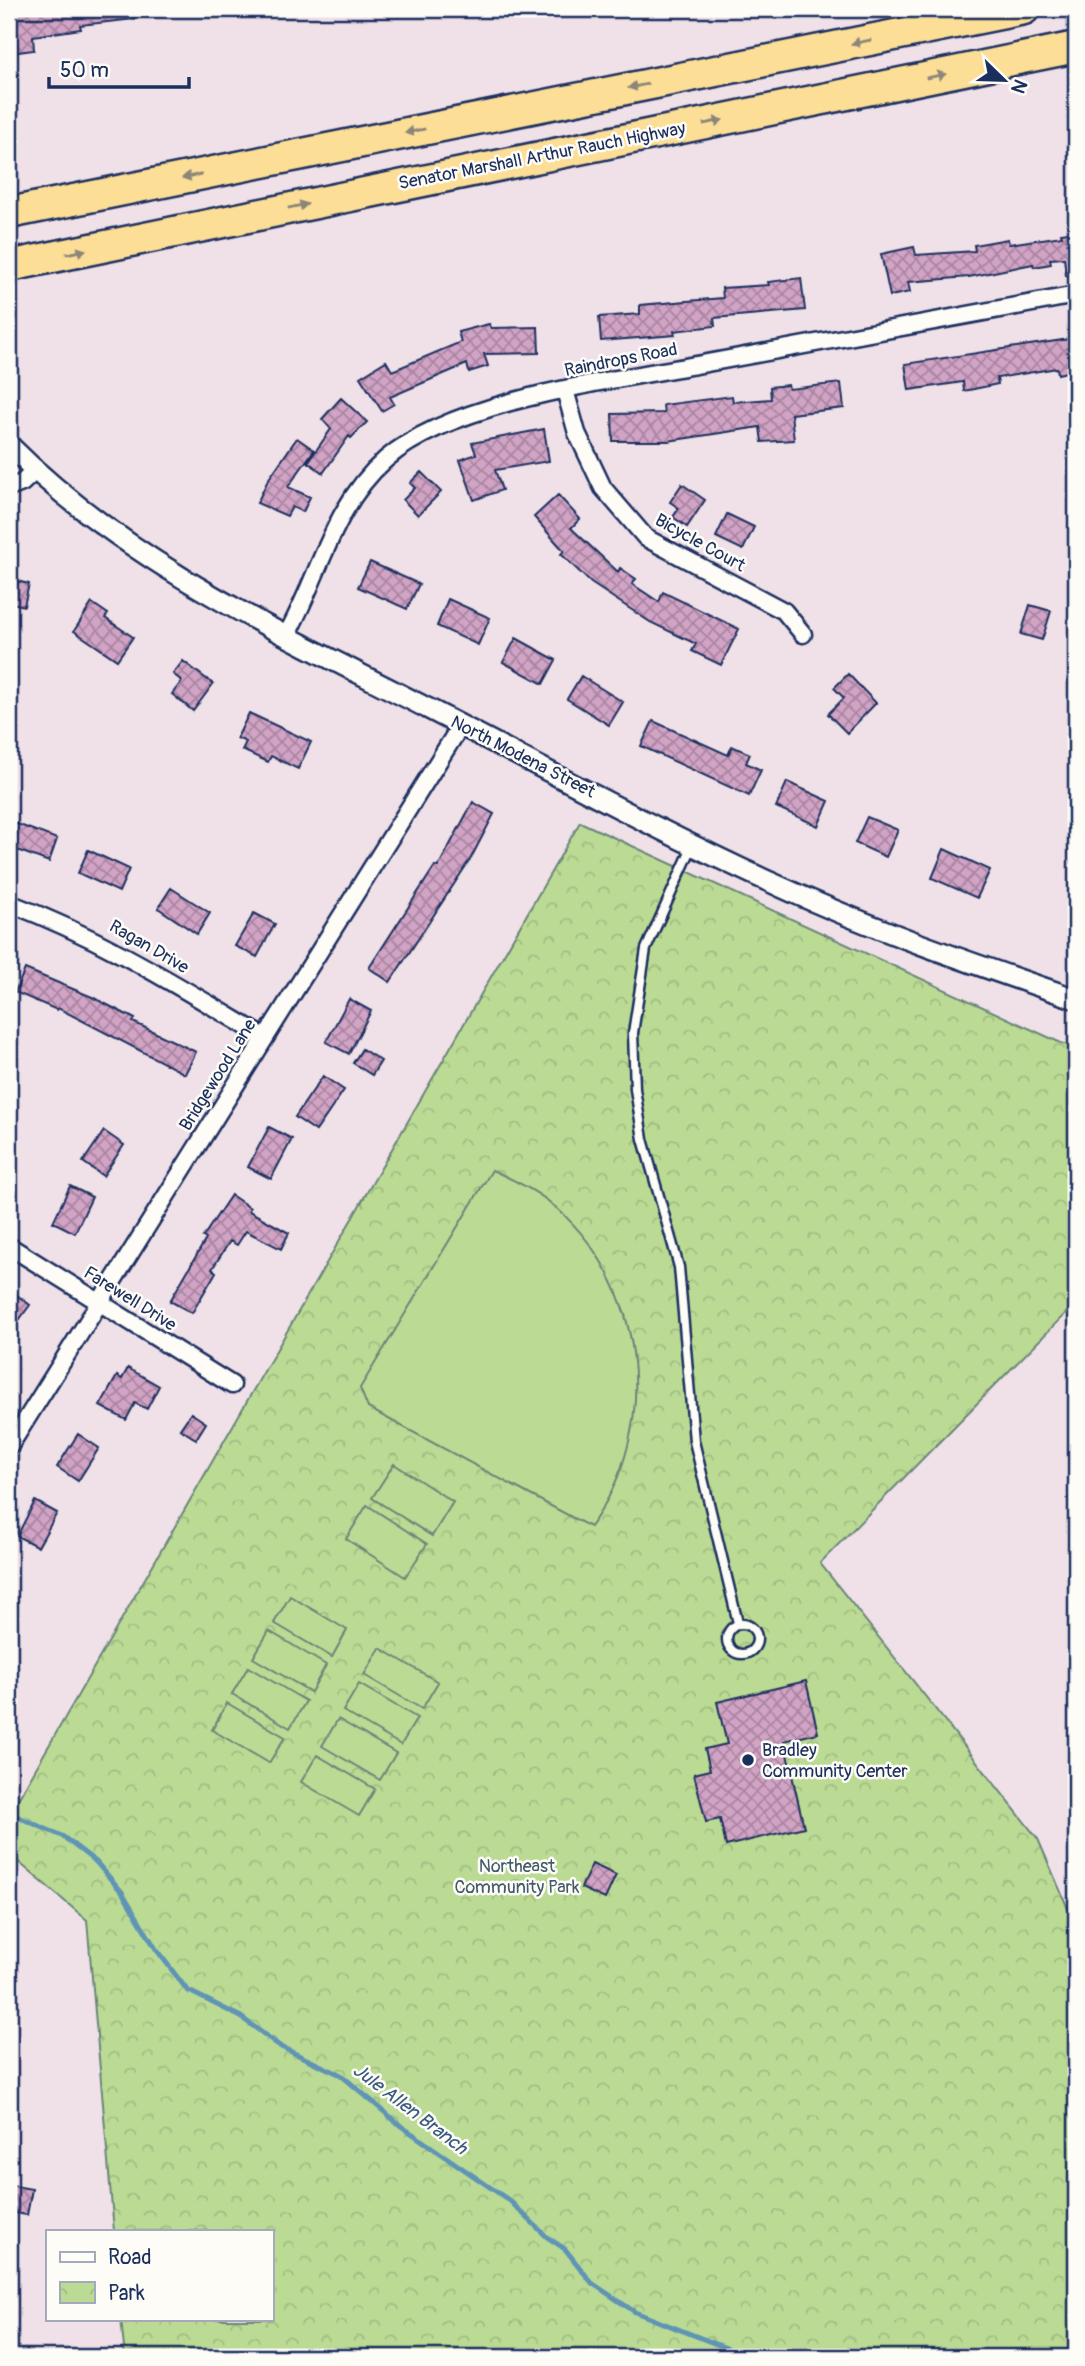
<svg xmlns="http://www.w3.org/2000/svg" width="1085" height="2366" font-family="Pangolin,sans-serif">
  <defs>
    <pattern id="park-crowns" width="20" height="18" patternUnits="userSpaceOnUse" patternTransform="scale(1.75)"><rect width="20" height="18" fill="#bbdb94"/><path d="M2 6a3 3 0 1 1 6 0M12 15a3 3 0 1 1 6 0" fill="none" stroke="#a0bc82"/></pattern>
    <pattern id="building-cross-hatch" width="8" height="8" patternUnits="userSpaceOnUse" patternTransform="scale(1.75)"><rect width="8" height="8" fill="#d1a3c4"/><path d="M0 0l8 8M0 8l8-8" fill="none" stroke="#a985a2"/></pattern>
  </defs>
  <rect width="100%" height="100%" fill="#f0e1e8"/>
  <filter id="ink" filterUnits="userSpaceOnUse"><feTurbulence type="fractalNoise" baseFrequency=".0143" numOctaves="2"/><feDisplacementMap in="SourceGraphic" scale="14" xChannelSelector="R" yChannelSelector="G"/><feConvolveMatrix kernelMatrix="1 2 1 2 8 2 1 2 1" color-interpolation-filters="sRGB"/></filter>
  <g filter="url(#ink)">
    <path fill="url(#park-crowns)" stroke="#6b8579" stroke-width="2" d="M 580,822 L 1061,1043 L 1076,1047 L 1076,1303 L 820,1563 L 1038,1839 L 1076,1927 L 1076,2357 L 125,2357 L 121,2319 L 271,2319 L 271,2231 L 114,2231 L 87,1920 L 9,1854 L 9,1815 Z"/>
    <path fill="#bbdb94" stroke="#6b8579" stroke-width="2" d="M 492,1170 C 512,1179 531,1188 548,1201 C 647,1280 663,1427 590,1527 L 368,1408 L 360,1388 Z
      M 394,1464 L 453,1502 L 432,1536 L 372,1498 Z
      M 367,1505 L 427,1544 L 405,1577 L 346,1539 Z
      M 290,1596 L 347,1630 L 332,1657 L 274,1623 Z
      M 269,1631 L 326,1665 L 311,1692 L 253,1658 Z
      M 380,1648 L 438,1682 L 422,1709 L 364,1675 Z
      M 248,1667 L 306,1701 L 290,1728 L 232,1694 Z
      M 359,1684 L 417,1718 L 401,1745 L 343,1711 Z
      M 227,1703 L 285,1737 L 269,1763 L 212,1730 Z
      M 338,1719 L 396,1753 L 380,1780 L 322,1746 Z
      M 317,1755 L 375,1789 L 359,1816 L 301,1782 Z"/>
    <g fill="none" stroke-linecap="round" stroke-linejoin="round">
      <path stroke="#6094b5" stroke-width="5" d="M 9,1813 L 62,1836 L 96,1862 L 122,1892 L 156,1949 L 187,1990 L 241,2017 L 281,2047 L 341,2075 L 401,2126 L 510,2201 L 547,2237 L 565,2249 L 592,2283 L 635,2312 L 749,2357"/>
    </g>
    <path fill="url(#building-cross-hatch)" stroke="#1b2f5e" stroke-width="2" d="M 9,9 L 134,9 L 134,19 L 80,25 L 81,29 L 33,36 L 34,50 L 10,53 Z
      M 1076,231 L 1076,276 L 1066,276 L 1064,258 L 1050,259 L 1051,264 L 1034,267 L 1033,264 L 969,277 L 908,282 L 910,292 L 890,296 L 881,254 L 914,247 L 916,255 L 975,251 L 974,245 L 1008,239 L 1009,244 L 1062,236 L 1061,233 Z
      M 801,278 L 805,310 L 714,318 L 715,326 L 674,331 L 675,335 L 601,341 L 599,317 L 640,314 L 640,305 L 723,298 L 722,288 L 769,285 L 768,282 Z
      M 489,324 L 491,328 L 538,327 L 539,353 L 484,354 L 488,366 L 469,372 L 467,364 L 390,397 L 394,404 L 382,411 L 360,377 L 386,361 L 392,371 L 461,342 L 458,332 Z
      M 1076,338 L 1076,370 L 1058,374 L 1057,368 L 997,378 L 998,384 L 964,391 L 963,382 L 909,390 L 905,364 Z
      M 841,383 L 844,408 L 791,414 L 794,440 L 762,442 L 760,427 L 668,441 L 613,441 L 612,414 L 664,413 L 663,405 L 732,396 L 733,402 L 771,399 L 770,387 L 788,385 L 789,389 Z
      M 341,398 L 367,422 L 351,438 L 349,436 L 323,473 L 308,462 L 331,429 L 322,419 Z
      M 544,429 L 549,461 L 495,470 L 502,490 L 474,500 L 460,460 L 476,454 L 472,443 Z
      M 297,438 L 314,450 L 288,487 L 310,497 L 303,512 L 292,507 L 287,516 L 257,503 L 268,480 Z
      M 421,472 L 441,492 L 418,515 L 403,500 L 415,488 L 410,483 Z
      M 682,484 L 705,500 L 687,527 L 673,517 L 679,508 L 670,502 Z
      M 558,495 L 580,519 L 571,528 L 618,572 L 620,568 L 636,579 L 632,584 L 659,602 L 663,592 L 739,629 L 721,665 L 692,651 L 696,644 L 650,622 L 591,583 L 561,554 L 564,551 L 534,517 Z
      M 727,514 L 754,527 L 743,550 L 716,537 Z
      M 370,562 L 419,584 L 407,609 L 358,587 Z
      M 9,579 L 29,584 L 24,606 L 9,602 Z
      M 448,599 L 490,618 L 478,645 L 437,626 Z
      M 92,603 L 108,614 L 105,618 L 133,637 L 117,660 L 74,631 Z
      M 1030,605 L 1051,611 L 1042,640 L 1021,634 Z
      M 516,638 L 556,660 L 543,684 L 503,662 Z
      M 183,661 L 213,684 L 193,711 L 172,694 L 182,681 L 173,674 Z
      M 848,674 L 876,703 L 847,733 L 828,714 L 844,698 L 834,688 Z
      M 581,676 L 623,702 L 609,725 L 567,699 Z
      M 249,713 L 311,742 L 298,769 L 271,756 L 268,762 L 242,750 L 246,742 L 237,738 Z
      M 653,721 L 728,755 L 732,746 L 750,754 L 746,763 L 761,770 L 749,796 L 641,746 Z
      M 787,782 L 829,801 L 818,826 L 776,807 Z
      M 473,802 L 494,814 L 471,858 L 390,982 L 369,968 L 435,866 L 438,867 Z
      M 867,817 L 898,830 L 886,857 L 855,843 Z
      M 9,821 L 57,839 L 49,862 L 9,847 Z
      M 944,849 L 990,870 L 977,898 L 932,878 Z
      M 88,850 L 129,869 L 119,892 L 78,873 Z
      M 171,888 L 210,913 L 197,934 L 158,908 Z
      M 254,913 L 275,924 L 257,957 L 235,946 Z
      M 25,969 L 92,997 L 135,1019 L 133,1022 L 196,1052 L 185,1074 L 58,1008 L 57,1010 L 15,992 Z
      M 349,999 L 371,1011 L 349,1054 L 326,1042 Z
      M 362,1049 L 381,1061 L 372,1075 L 353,1063 Z
      M 323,1076 L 344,1090 L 316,1131 L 295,1117 Z
      M 269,1127 L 292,1139 L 271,1179 L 248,1167 Z
      M 104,1131 L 124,1145 L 103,1176 L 83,1162 Z
      M 70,1186 L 92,1197 L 75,1233 L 53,1222 Z
      M 231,1195 L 250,1208 L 249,1211 L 289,1233 L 281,1249 L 246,1231 L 237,1245 L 230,1241 L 212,1269 L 216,1272 L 192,1313 L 170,1301 L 206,1239 L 203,1237 Z
      M 9,1289 L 30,1305 L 9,1334 Z
      M 128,1368 L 159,1386 L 147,1409 L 135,1403 L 126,1420 L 100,1406 L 117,1376 L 122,1379 Z
      M 191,1413 L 206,1423 L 196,1439 L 180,1429 Z
      M 78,1434 L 99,1448 L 78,1481 L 57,1467 Z
      M 35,1501 L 57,1513 L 38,1547 L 17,1536 Z
      M 806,1681 L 818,1733 L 784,1741 L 804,1827 L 726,1846 L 720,1819 L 706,1822 L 694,1774 L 710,1770 L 705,1749 L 727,1744 L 717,1702 Z
      M 592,1864 L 616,1875 L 605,1899 L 581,1888 Z
      M 9,2185 L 32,2189 L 27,2215 L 9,2212 Z"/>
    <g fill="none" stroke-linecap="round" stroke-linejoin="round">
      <g stroke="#1b2f5e" stroke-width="13">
        <path id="service" d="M 692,847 L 646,949 L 633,1033 L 635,1089 L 643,1139 L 679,1267 L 694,1441 L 738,1623
          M727 1639a15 15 0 1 1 30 0a15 15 0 1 1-30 0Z"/>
      </g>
      <g stroke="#1b2f5e" stroke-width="21">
        <path id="minor" d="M 565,390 L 577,433 L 603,488 L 646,538 L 784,611 L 803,634
          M 9,488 L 22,483 L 35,471
          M 286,636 C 320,576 332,506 386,459 C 455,399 617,380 707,363 C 830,340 953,318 1076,295
          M 9,903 C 104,939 178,986 264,1037
          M 9,1246 L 232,1385
          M 9,1447 L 461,725"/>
      </g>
      <g stroke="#1b2f5e" stroke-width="24">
        <path id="tertiary" d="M 9,445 C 128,564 281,633 429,709 C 546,769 661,833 781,887 C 877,931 977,965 1076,999"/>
      </g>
      <g stroke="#1b2f5e" stroke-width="35">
        <path id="motorway" d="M 9,213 L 1024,9
          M 9,266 L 1076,47"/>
      </g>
      <use href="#service" stroke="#fdfcf7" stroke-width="8"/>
      <use href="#minor" stroke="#fdfcf7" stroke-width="16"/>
      <use href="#tertiary" stroke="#fdfcf7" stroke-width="19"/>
      <use href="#motorway" stroke="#fdde96" stroke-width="30"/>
    </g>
    <defs><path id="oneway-solid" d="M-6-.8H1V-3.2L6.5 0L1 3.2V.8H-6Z" transform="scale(1.75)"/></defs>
    <g fill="#8c867a">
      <use href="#oneway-solid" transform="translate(861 42) rotate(169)"/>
      <use href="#oneway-solid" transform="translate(936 76) rotate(-12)"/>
      <use href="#oneway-solid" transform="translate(638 86) rotate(169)"/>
      <use href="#oneway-solid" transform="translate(713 122) rotate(-11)"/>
      <use href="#oneway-solid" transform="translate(415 131) rotate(169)"/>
      <use href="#oneway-solid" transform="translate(192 176) rotate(169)"/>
      <use href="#oneway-solid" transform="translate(298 206) rotate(-12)"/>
      <use href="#oneway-solid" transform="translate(76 252) rotate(-12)"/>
    </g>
  </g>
  <circle fill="#1b2f5e" stroke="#fdfcf7" stroke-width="2.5" cx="748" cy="1760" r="7"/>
  <g text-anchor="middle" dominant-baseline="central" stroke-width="5" stroke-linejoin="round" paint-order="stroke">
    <g font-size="18" fill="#1b2f5e" stroke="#fdfcf7">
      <text transform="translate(542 156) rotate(-11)">Senator Marshall Arthur Rauch Highway</text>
      <text transform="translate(621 360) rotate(-11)">Raindrops Road</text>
      <text transform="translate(700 543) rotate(29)">Bicycle Court</text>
      <text transform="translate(523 757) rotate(27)">North Modena Street</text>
      <text transform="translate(149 947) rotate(30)">Ragan Drive</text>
      <text transform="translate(218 1075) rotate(-58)">Bridgewood Lane</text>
      <text transform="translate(130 1299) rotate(32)">Farewell Drive</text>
    </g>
    <g font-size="18" fill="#1b2f5e" stroke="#fdfcf7" text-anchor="start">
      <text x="762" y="1750">Bradley<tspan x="762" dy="21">Community Center</tspan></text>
    </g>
    <g font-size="18" fill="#435a6c" stroke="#fdfcf7">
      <text x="517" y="1866">Northeast<tspan x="517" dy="21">Community Park</tspan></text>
    </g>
    <g font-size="19" font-style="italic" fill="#385982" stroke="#fdfcf7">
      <text transform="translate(410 2109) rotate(37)">Jule Allen Branch</text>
    </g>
  </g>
  <rect width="1085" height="2366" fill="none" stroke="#fdfcf7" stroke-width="35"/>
  <rect x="18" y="18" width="1050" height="2331" fill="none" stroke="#1b2f5e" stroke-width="2.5" filter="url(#ink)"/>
  <rect x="46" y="2230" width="228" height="91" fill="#fdfcf7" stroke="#a3aaba" stroke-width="2"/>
  <rect x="60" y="2252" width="35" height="10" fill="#fdfcf7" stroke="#a3aaba" stroke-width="2"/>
  <text x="108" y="2264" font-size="21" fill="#1b2f5e">Road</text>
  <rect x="60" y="2282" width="35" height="21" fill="url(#park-crowns)" stroke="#a3aaba" stroke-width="2"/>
  <text x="108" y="2300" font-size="21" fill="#1b2f5e">Park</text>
  <g transform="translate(1004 80) rotate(113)" stroke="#fdfcf7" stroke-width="5" paint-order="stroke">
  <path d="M0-5L12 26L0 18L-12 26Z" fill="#1b2f5e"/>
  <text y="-10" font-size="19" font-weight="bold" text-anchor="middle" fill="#1b2f5e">N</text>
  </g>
  <path d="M49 77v10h140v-10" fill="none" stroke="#1b2f5e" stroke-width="3.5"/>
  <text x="60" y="77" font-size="21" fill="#1b2f5e" stroke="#fdfcf7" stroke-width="5" paint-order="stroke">50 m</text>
</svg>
